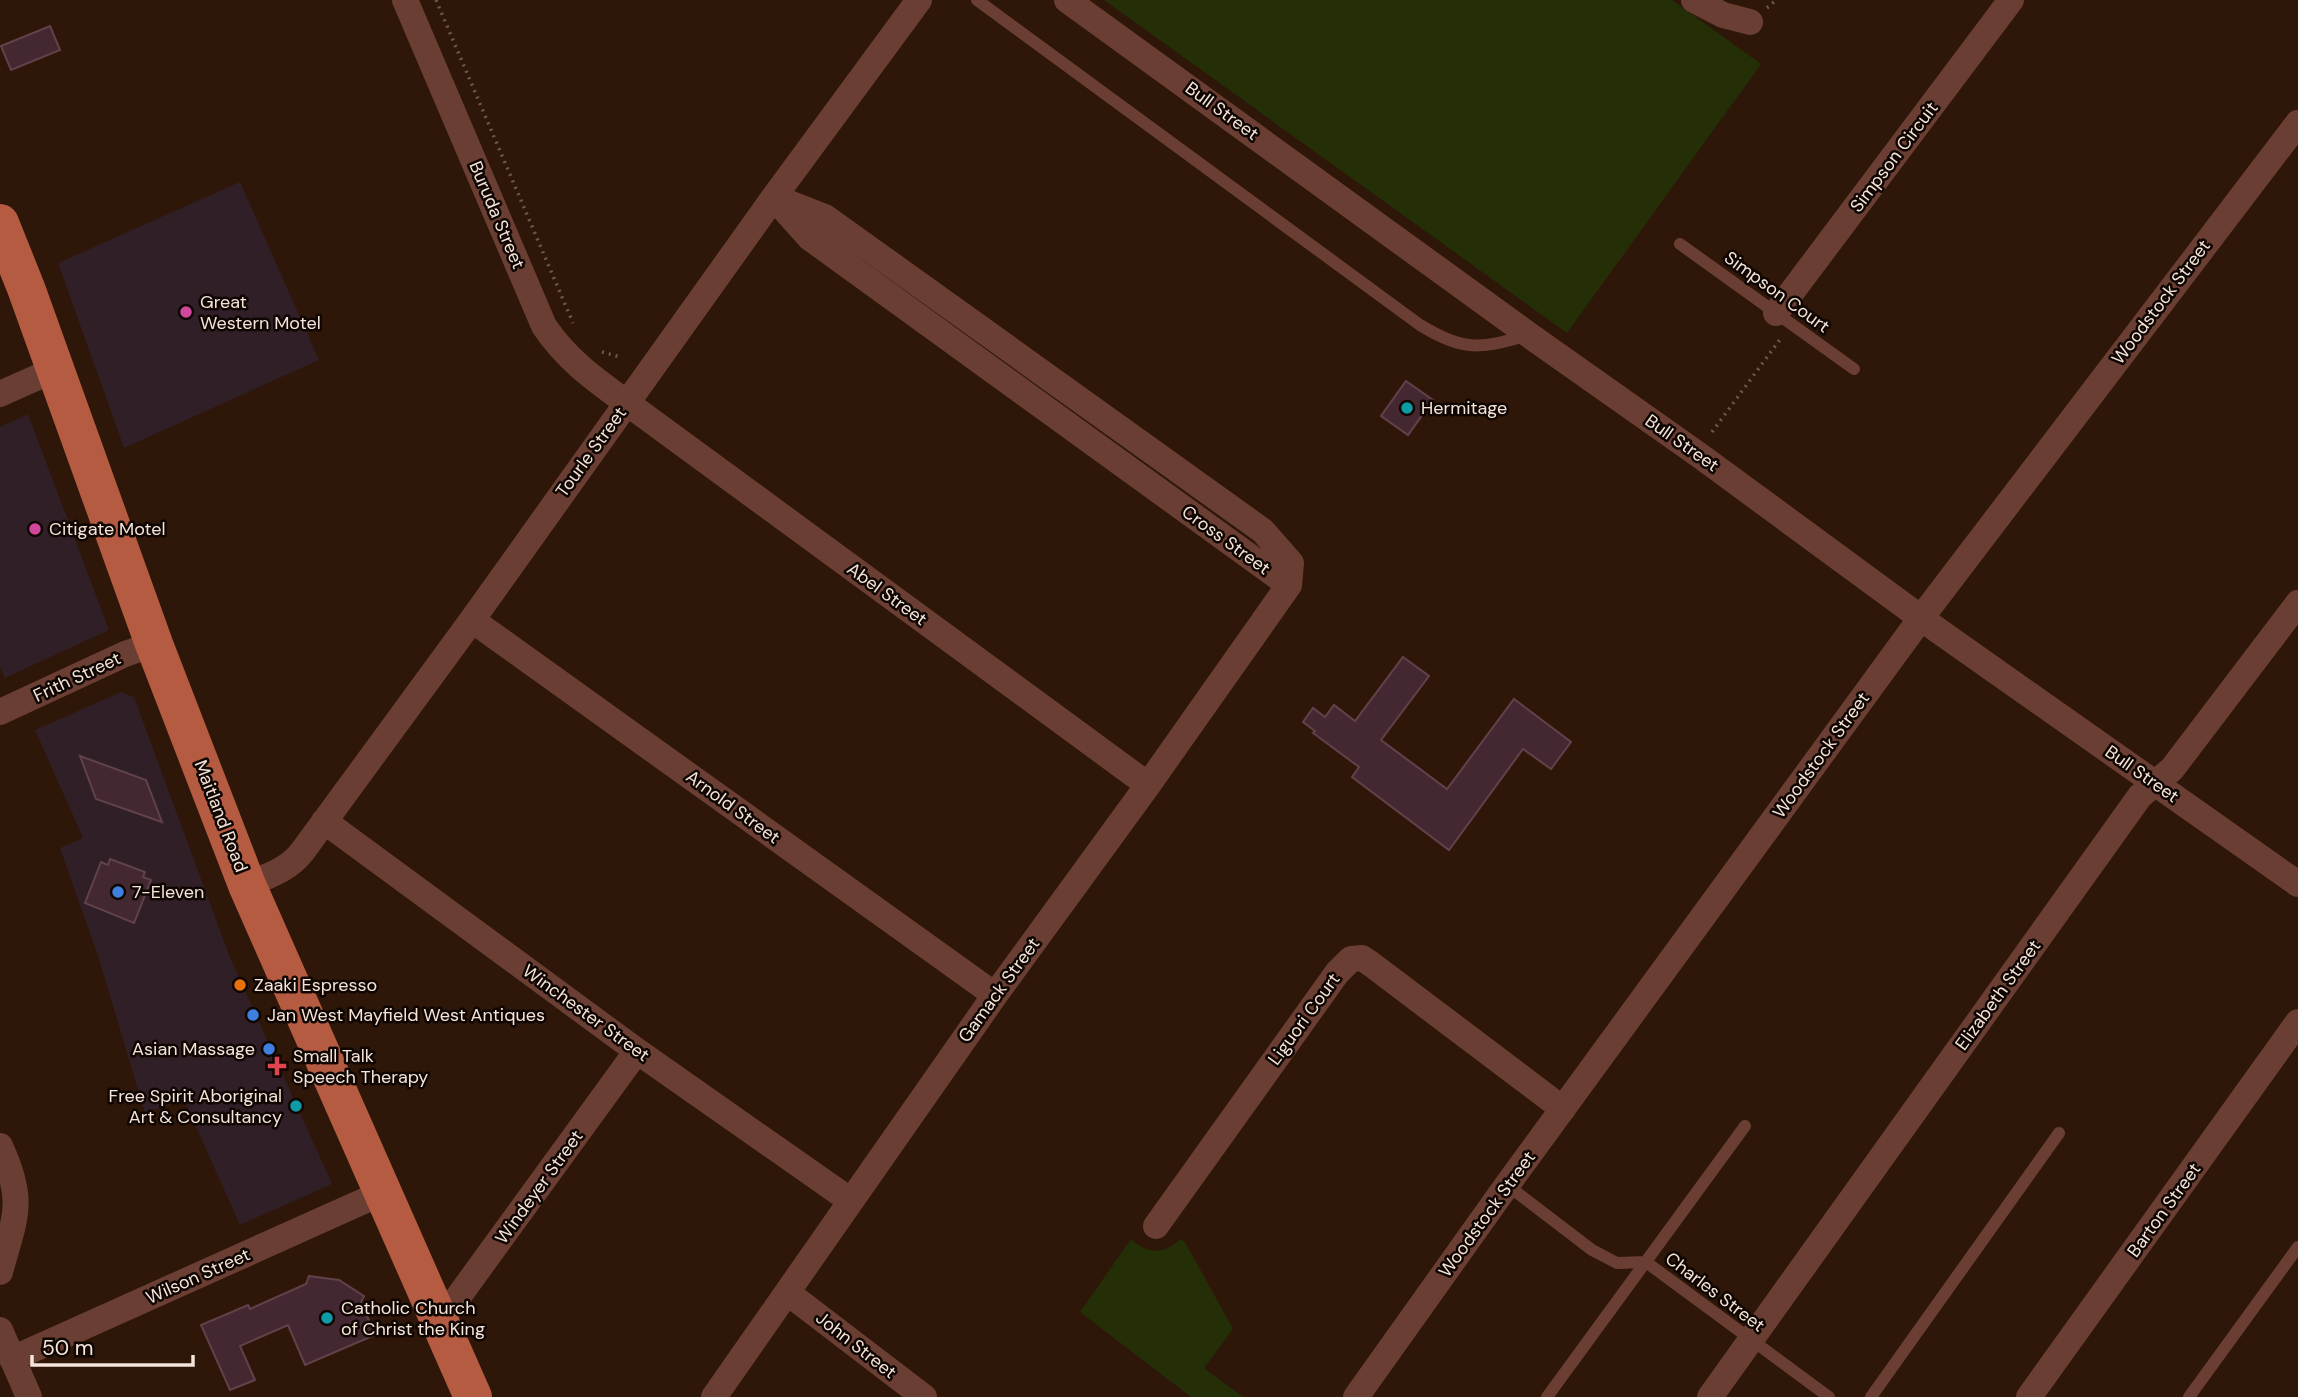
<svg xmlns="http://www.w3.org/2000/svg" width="2298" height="1397" font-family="'DM Sans',sans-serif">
  <rect width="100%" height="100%" fill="#2e1708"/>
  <path fill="#301f27" d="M 240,182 L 319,360 L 124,448 L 58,263 Z
    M 28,414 L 109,630 L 5,678 L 0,667 L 0,427 Z
    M 121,692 L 134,697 L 229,955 L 332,1184 L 240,1225 L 184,1100 L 145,1113 L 100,962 L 60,848 L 83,838 L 35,730 Z"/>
  <path fill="#242f07" d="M 1104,0 L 1672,0 L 1761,64 L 1567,333 Z
    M 1131,1239 C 1147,1254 1164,1255 1180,1239 L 1185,1242 L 1233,1329 L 1204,1368 L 1243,1397 L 1191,1397 L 1080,1312 Z"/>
  <path fill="#442831" stroke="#60424b" stroke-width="2" d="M 50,26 L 60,50 L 11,70 L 1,46 Z
    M 1406,381 L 1433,400 L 1408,435 L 1381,416 Z
    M 1403,657 L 1429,676 L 1381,740 L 1447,789 L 1514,699 L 1571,742 L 1551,769 L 1523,749 L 1449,850 L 1352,777 L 1359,767 L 1313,733 L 1315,731 L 1303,722 L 1313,708 L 1325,717 L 1334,705 L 1355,721 Z
    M 80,756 L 146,780 L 162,822 L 96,799 Z
    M 110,859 L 145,872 L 143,877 L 151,880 L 134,923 L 85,903 L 101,862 L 108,865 Z
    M 309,1276 L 339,1280 L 364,1296 L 361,1302 L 375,1335 L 305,1365 L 288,1325 L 240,1346 L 255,1380 L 230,1390 L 201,1325 L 248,1305 L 250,1309 L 306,1284 Z"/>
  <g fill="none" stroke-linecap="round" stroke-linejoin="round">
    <path stroke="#6d584b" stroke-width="3.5" stroke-dasharray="2 5" stroke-linecap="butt" d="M 436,0 L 573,323
      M 1767,8 L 1776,0
      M 602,352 L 620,357
      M 1712,432 L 1781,338"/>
    <path stroke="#6a3e32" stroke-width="12" d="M 977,0 L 1420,325 C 1465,352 1480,349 1529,335
      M 1680,244 L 1854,369
      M 1507,1185 L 1592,1250 L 1617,1263 L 1646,1262 L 1829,1397
      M 1547,1397 L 1745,1126
      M 1871,1397 L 2059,1133
      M 2189,1397 L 2298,1247"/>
    <path stroke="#6a3e32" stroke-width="26" d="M 405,0 L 544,326 C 567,360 594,379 627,403 L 1148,785
      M 1067,0 L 1529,335 L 1699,455 L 1936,629 L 2298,884
      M 1694,0 L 1723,15 L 1750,22
      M 776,200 L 810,238 L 1289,585
      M 1776,313 L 2011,0
      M 0,394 L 56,369
      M 472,620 L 995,995
      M 0,712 L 125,654 L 154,644
      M 324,821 L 637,1051 L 851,1201
      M 247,885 C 268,876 288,870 302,852 L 472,620 L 774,197 L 919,0
      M 0,1146 C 26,1202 15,1217 0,1272
      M 1156,1226 L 1337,973 L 1351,959 L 1362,958 L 1371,964 L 1563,1109
      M 788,1293 L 924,1397
      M 440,1322 L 637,1051
      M 0,1330 L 29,1397
      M 12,1359 L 384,1192
      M 714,1397 L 995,995 L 1148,785 L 1289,585 L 1291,563 L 1263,531 L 825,217 L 774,197
      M 1356,1397 L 1507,1185 L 1921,618 L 2298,123
      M 1710,1397 L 2140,796 L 2172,769 L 2298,603
      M 2029,1397 L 2298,1022"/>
    <path stroke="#b55b42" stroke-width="38" d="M 0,223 L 26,288 L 154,644 L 247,885 L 473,1397"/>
  </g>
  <g fill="#d1479c" stroke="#0f0602" stroke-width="2.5">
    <circle cx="186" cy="312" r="7"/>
    <circle cx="35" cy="529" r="7"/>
  </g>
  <g fill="#0f9aa8" stroke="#0f0602" stroke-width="2.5">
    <circle cx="1407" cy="408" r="7"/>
    <circle cx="296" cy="1106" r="7"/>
    <circle cx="327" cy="1318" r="7"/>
  </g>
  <g fill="#3f7fe0" stroke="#0f0602" stroke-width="2.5">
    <circle cx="118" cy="892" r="7"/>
    <circle cx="253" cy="1015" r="7"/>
    <circle cx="269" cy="1049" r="7"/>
  </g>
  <circle fill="#e8710a" stroke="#0f0602" stroke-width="2.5" cx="240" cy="985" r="7"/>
  <path fill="#e0444e" stroke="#0f0602" stroke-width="2.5" d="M273.5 1055.5h7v7h7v7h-7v7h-7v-7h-7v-7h7z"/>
  <g text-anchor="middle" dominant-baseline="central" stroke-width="5" stroke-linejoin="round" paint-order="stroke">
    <g font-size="18" fill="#f4e4da" stroke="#0f0602">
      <text transform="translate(1222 111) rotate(36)">Bull Street</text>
      <text transform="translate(1894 157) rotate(-53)">Simpson Circuit</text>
      <text transform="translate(497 215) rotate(67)">Buruda Street</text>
      <text transform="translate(1777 292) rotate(36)">Simpson Court</text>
      <text transform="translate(2161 302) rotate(-53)">Woodstock Street</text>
      <text transform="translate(1682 443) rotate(35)">Bull Street</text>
      <text transform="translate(591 452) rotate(-54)">Tourle Street</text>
      <text transform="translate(1226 540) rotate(36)">Cross Street</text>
      <text transform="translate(887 594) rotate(36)">Abel Street</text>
      <text transform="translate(77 677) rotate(-25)">Frith Street</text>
      <text transform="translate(1821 755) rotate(-54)">Woodstock Street</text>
      <text transform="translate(2142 774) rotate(35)">Bull Street</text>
      <text transform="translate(733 807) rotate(36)">Arnold Street</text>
      <text transform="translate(221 816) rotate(69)">Maitland Road</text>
      <text transform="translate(999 990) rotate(-54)">Gamack Street</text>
      <text transform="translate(1998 995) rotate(-54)">Elizabeth Street</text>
      <text transform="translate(586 1013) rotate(36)">Winchester Street</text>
      <text transform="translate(1304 1019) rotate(-54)">Liguori Court</text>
      <text transform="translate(539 1187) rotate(-54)">Windeyer Street</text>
      <text transform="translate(2164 1210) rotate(-54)">Barton Street</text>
      <text transform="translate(1487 1214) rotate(-54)">Woodstock Street</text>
      <text transform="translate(198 1276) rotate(-24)">Wilson Street</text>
      <text transform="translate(1715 1292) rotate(37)">Charles Street</text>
      <text transform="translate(856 1345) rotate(38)">John Street</text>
    </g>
    <g font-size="18" fill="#f4e4da" stroke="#0f0602" text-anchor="start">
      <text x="200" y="302">Great<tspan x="200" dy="21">Western Motel</tspan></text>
      <text x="1421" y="408">Hermitage</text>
      <text x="49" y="529">Citigate Motel</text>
      <text x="132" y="892">7-Eleven</text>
      <text x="254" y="985">Zaaki Espresso</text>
      <text x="267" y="1015">Jan West Mayfield West Antiques</text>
      <text x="255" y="1049" text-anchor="end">Asian Massage</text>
      <text x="293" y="1056">Small Talk<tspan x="293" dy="21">Speech Therapy</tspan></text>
      <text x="282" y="1096" text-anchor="end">Free Spirit Aboriginal<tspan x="282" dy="21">Art &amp; Consultancy</tspan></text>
      <text x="341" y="1308">Catholic Church<tspan x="341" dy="21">of Christ the King</tspan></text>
    </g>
  </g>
  <path d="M32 1355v10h161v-10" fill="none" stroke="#f4e4da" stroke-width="3.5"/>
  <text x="42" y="1355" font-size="21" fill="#f4e4da" stroke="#0f0602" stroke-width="5" paint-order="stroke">50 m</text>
</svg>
